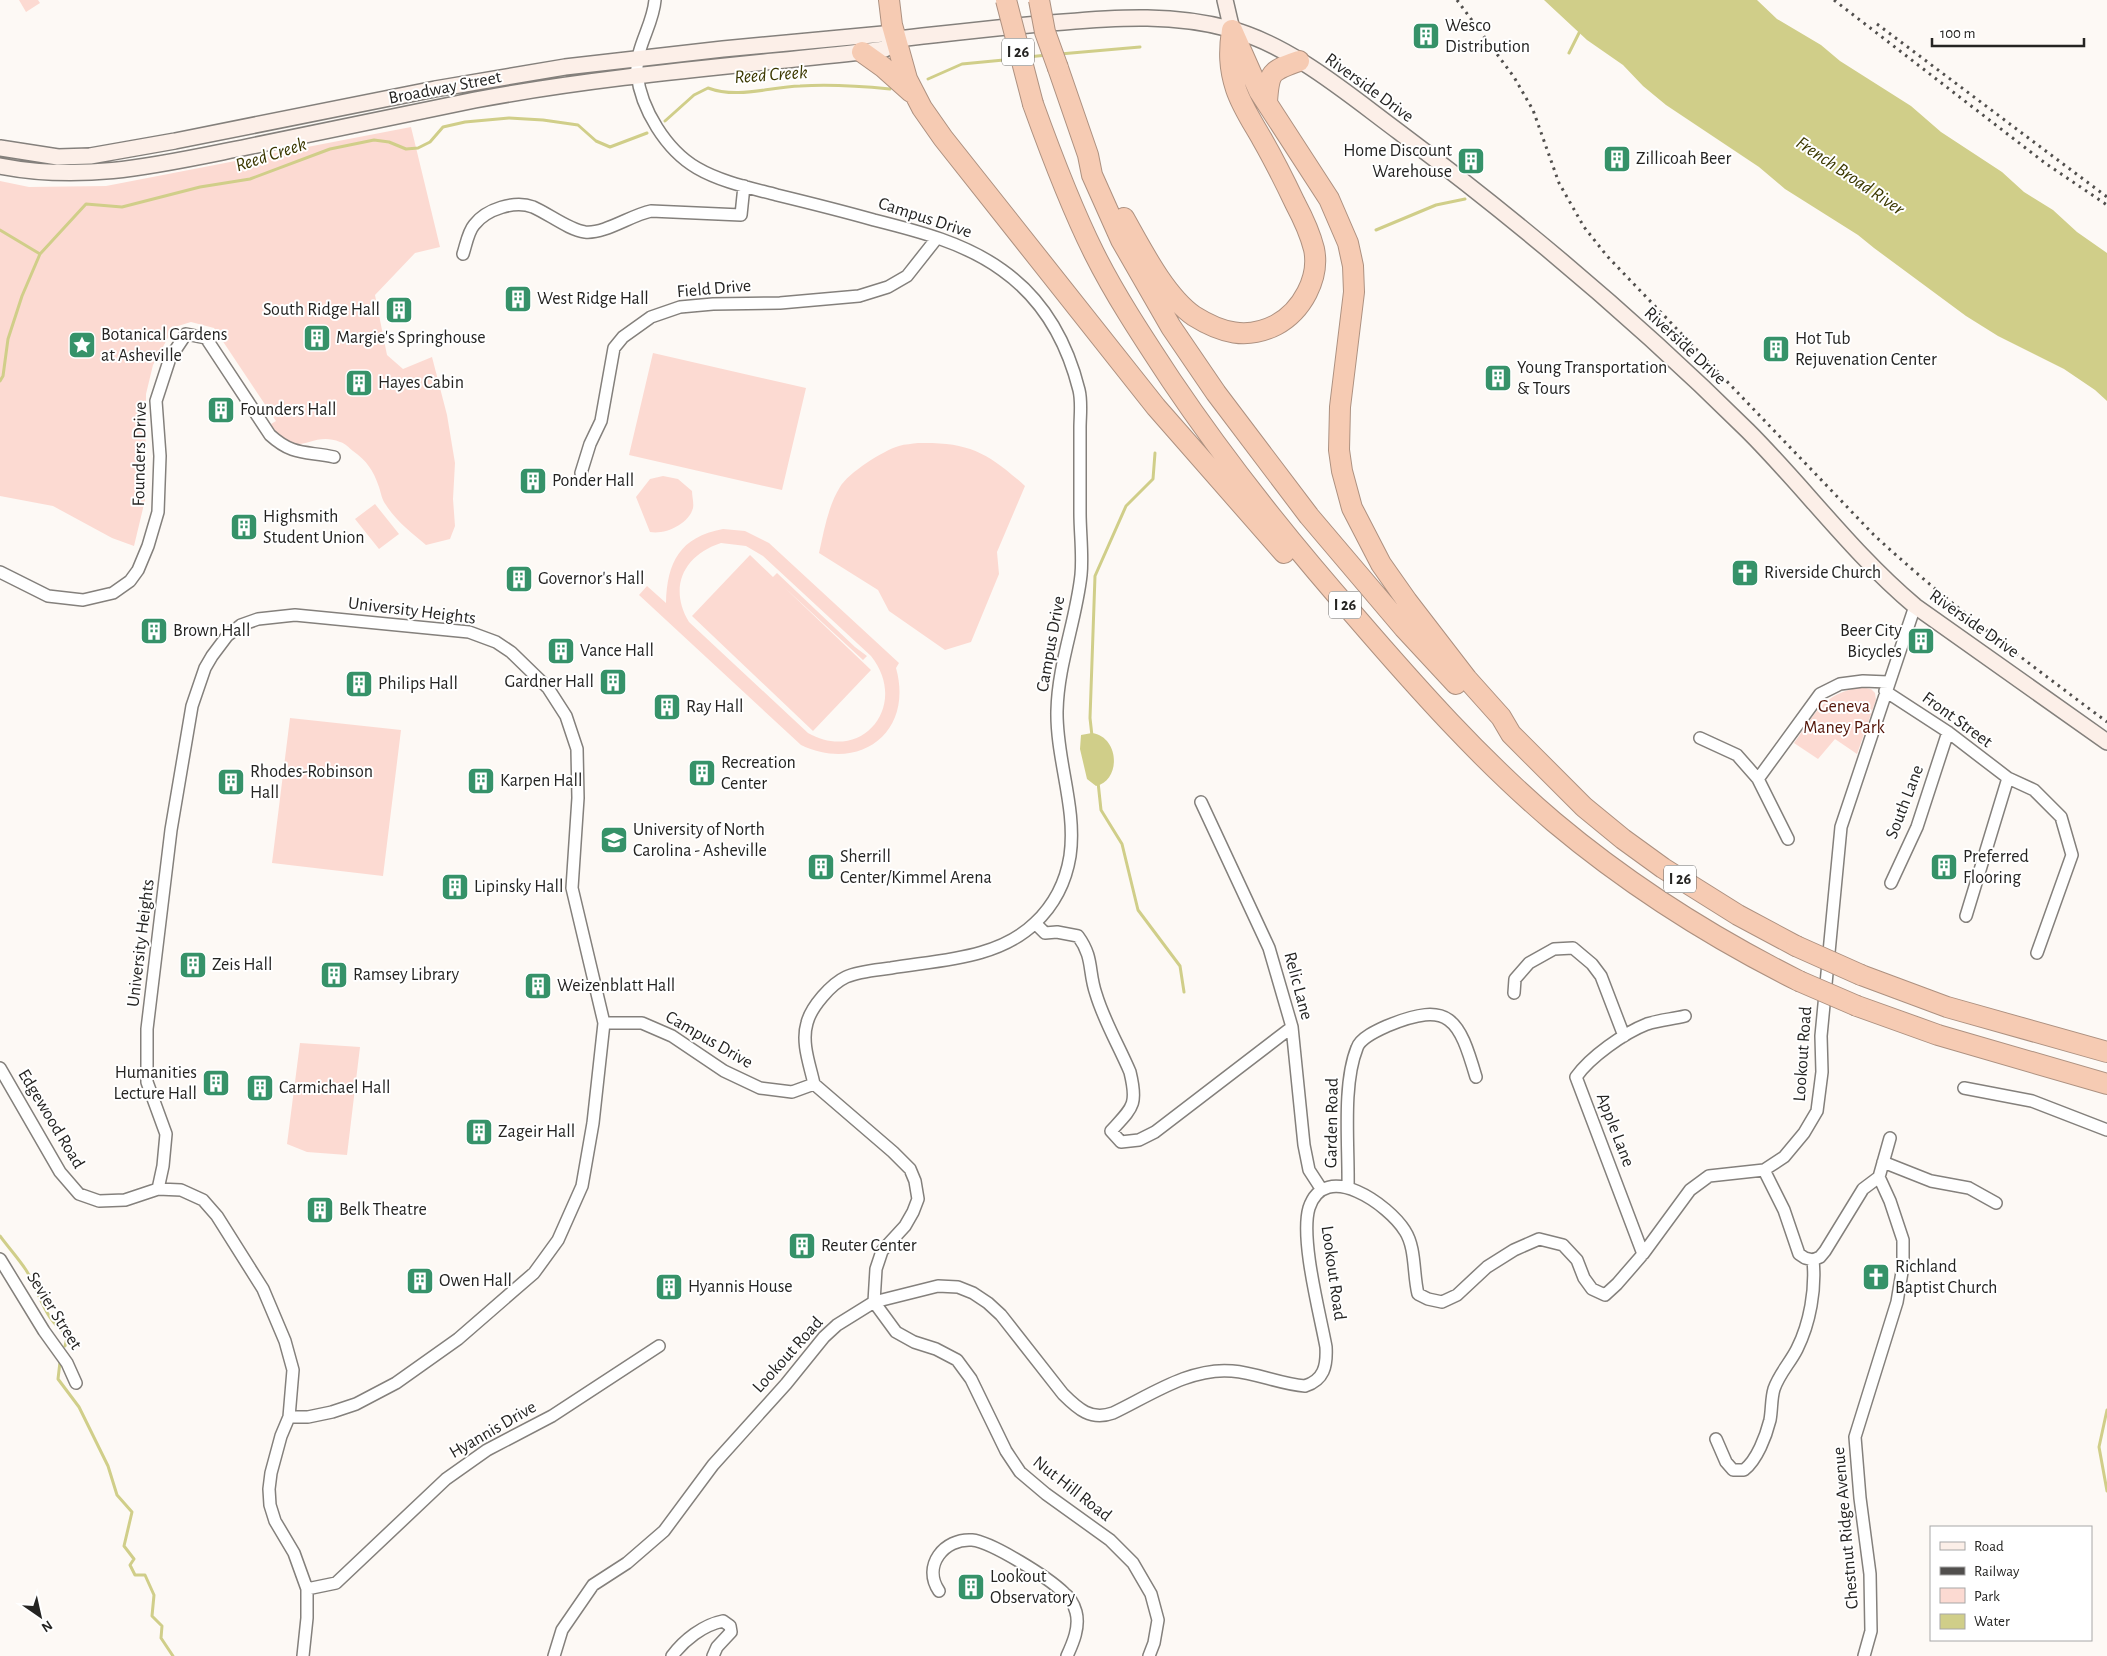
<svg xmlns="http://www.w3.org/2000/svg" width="2107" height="1656" font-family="'Alegreya Sans',sans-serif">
  <rect width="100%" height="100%" fill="#fdf9f5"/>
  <path fill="#fcdad2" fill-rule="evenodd" d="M 19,0 L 38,0 L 40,3 L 26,12 Z
    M 411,127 L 440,247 L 415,253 L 375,295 L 387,355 L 403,369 L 432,357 L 447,415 L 455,463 L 453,499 L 455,526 L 450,539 L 426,545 C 412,533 396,521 386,505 C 382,500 381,493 379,487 C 373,470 367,461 353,451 C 349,448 345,443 340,442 C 309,429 295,465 271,424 L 276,421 L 214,328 L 191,322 L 178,326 L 170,334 L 153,365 L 146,394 L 145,500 L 134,546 L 112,538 L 53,506 L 0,496 L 0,181 L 29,187 L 106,186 Z
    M 653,353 L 806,388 L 782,490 L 629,455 Z
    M 918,443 C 969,442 987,452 1025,486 L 997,552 L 999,574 L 971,642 L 945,650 L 889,611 L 878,590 L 819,553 C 824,531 828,506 840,487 C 848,473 884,450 899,446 C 905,444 912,444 918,443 Z
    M 663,476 L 678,479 L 692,491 C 692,496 694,503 693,508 C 689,524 665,535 650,532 L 636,497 L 650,479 Z
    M 375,504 L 399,534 L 379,549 L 355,519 Z
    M 723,529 L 745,531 L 769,543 L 899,663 L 896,668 C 914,732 860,773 801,745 L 639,595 L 647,586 L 666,603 C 667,562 680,537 723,529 ZM 721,543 L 746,546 L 763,556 L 871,656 C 910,705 862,764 808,733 L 689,622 C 668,587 684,555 721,543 Z
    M 750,555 L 773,577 L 777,573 L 855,647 L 867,656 L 863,660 L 784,587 L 871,670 L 813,731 L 692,616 Z
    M 1861,687 L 1871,689 L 1875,693 L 1876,700 L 1857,754 L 1835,739 L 1818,759 L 1794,743 C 1816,713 1822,694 1861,687 Z
    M 290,718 L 401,730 L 383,876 L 272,863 Z
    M 300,1043 L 360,1047 L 347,1155 L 307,1152 L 287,1144 Z"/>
  <path fill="#d0ce89" d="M 1544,0 L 1757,0 L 1777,19 L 1821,45 L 1840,61 L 1911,106 L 1941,132 L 2002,172 L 2024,192 L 2053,210 L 2077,232 L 2107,253 L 2107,401 L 2095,390 L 2064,369 L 1998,336 L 1966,316 L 1874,248 L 1858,235 L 1785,189 L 1759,167 L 1666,105 L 1643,86 L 1623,65 L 1587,40 Z
    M 1092,733 C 1120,737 1121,781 1096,786 L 1087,779 L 1080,749 L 1081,735 Z"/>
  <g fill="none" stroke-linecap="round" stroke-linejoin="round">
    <path stroke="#d0ce89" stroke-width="3" d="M 1569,53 L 1581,29
      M 1060,54 L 1140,47
      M 1028,57 L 1047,55
      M 928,79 L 962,64 L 1014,59
      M 665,121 L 694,95 L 708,88 C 738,99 769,87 800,86 C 830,84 860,86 890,89
      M 0,230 L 40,254
      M 1376,230 L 1436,205 L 1465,199
      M 0,381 L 3,376 L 8,339 L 22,296 L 40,254 L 86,204 L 122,207 L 200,187 L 250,179 L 330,149 L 374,140 L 389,142 L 406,149 L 418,148 L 430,142 L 443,127 L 465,122 L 509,118 L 543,120 L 578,125 L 596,141 L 610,147 L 647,133
      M 1092,736 L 1090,718 L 1095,576 L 1126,506 L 1153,479 L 1155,453
      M 1098,782 L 1101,810 L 1122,844 L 1138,910 L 1180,966 L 1184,992
      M 0,1236 C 8,1247 18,1258 26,1270 C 39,1290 45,1323 68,1334 L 65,1346
      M 60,1362 L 58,1379 L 79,1407 L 108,1466 L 117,1495 L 132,1512 L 124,1546 L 134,1559 L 130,1565 L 135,1575 L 145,1575 L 154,1595 L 152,1616 L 162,1626 L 161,1638 L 173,1656
      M 2107,1410 L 2099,1447 L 2107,1491"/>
    <g stroke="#84807c" stroke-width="14">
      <path id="minor" d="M 463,254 C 466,245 468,232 474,225 C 486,209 515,200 533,207 C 549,214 569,230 585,232 C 605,234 631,215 651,211 L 741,215 L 744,186
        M 581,473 L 590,444 L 601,421 L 614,348 L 623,337 L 651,317 L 680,307 L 713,304 L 780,303 L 859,296 L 888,287 L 907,276 L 937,238
        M 0,572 L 48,596 L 83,600 L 113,593 L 130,581 L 138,570 L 148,546 L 158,512 L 160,456 L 156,401 L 170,358 L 186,334 L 206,338 L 270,435 C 293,456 306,451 334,457
        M 1885,691 L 1948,732 L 2008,778 L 2034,790 L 2061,817 L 2072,855 L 2037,953
        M 1700,738 L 1737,755 L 1758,779 L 1788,839
        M 1758,779 L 1820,694 L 1840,684 L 1863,681 L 1888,682
        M 1201,802 L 1269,948 L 1292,1027 L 1304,1145 L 1309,1170 L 1322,1190
        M 1891,883 L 1917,827 L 1948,732
        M 1966,916 L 2008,778
        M 1035,923 L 1045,933 L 1057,932 L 1078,936 C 1094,958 1088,971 1096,994 C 1104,1021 1119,1046 1130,1072 C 1138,1105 1133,1107 1111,1131 L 1121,1142 L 1139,1140 L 1155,1132 L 1292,1027
        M 1514,993 L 1515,979 L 1529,963 L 1554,949 L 1573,948 L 1592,964 L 1601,976 L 1624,1036
        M 604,1023 L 642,1023 L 672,1036 L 724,1071 L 760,1088 L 792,1092 L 814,1084 C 810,1065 801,1043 807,1023 C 811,1007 831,984 846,977 C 859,971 877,970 891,968 C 939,960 998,959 1035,923 C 1054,905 1066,881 1070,856 C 1077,808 1056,759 1057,711 C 1058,664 1076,621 1081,575 C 1083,555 1080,533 1080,513 C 1080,485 1080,457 1080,428 C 1080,416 1082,402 1079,390 C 1067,342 1043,299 1002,270 C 965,243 918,231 874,220 C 842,211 810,203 777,195 C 751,188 721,182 697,168 C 666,150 641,109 637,74 C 635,47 653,26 655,0
        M 0,1068 L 60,1172 L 79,1194 L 99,1201 L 125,1200 L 158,1189 L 181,1190 L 203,1200 L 217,1216 L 263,1289 L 285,1341 L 293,1370 L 289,1417 L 281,1436 L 271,1473 L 269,1489 L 270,1505 L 275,1521 L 294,1553 L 307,1589 L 307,1618 L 303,1656
        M 814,1084 L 893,1152 L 910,1169 L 915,1181 L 918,1199 L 913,1212 L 905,1226 L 882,1251 L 876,1269 L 874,1302 L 896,1332 L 914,1342 L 936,1349 L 957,1360 L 971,1379 L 1006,1451 L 1020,1472 L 1046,1494 L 1110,1540 L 1133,1563 L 1151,1594 L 1158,1620 L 1154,1643 L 1149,1656
        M 1964,1088 L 2032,1101 L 2107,1130
        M 1883,1162 L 1931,1181 L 1969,1188 L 1996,1203
        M 1764,1170 L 1784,1210 L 1799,1254 L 1805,1258 L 1813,1260
        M 1348,1188 C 1349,1147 1342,1085 1357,1048 C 1360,1038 1378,1030 1387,1026 C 1450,1000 1459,1019 1476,1077
        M 158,1189 L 163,1166 L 166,1134 L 147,1082 L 147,1029 L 171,830 L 192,706 L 205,668 L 212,656 L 227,636 L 241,625 L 258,619 L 295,615 L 469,632 L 496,642 L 511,652 L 548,688 L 566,716 L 577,749 L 578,798 L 572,888 L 604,1023 L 593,1123 L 582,1186 L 558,1240 L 534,1273 L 458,1339 L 396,1383 L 356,1404 L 332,1412 L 308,1417 L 289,1417
        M 1643,1254 L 1576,1077 C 1590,1057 1624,1033 1647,1024 C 1659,1020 1673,1019 1685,1016
        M 0,1259 L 44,1331 L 67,1363 L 76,1383
        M 1813,1260 L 1820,1257 L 1825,1251 L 1863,1189 L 1879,1177
        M 1716,1439 L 1726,1462 L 1733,1470 L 1744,1470 C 1757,1460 1766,1436 1770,1420 C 1772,1409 1771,1399 1774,1389 C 1779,1374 1790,1363 1797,1349 C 1810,1323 1816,1289 1813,1260
        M 307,1589 L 336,1583 L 446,1479 L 487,1450 L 552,1416 L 659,1346
        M 939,1591 C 922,1566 944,1538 972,1540 C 992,1542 1049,1578 1064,1593 C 1070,1597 1074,1605 1076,1612 C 1080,1627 1073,1643 1067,1656
        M 554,1656 L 562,1630 L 593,1585 L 627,1563 L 664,1531 L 713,1465 L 786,1384 L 824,1337 L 837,1325 L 874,1302 L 938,1286 L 958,1287 L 973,1293 L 988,1303 L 1001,1315 L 1063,1394 C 1078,1409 1091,1421 1113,1413 C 1149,1396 1190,1367 1232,1371 C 1257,1373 1280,1384 1305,1386 C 1324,1380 1327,1366 1326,1347 C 1320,1314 1300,1239 1309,1208 C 1325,1159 1389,1205 1405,1231 C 1416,1248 1413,1274 1418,1294 L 1428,1299 L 1442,1302 L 1457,1295 L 1487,1267 L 1514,1250 L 1539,1239 L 1563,1245 L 1577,1260 L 1584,1278 L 1592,1289 L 1605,1295 L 1617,1284 L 1643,1254 L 1690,1190 L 1709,1176 L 1764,1170 L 1784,1157 L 1804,1133 L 1817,1111 L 1822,1072 L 1821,1036 L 1841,827 L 1915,606
        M 672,1656 C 684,1640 703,1625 723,1621 L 730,1626 L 731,1632 L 717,1647 L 713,1656
        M 1864,1656 L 1871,1631 L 1870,1574 L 1860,1498 L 1855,1437 L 1897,1302 L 1903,1266 L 1903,1240 L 1890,1201 L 1879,1177 L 1890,1138"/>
    </g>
    <g stroke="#84807c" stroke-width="18">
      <path id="secondary" d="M 1225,0 L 1232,30
        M 0,148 L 58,157 L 90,156 L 175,141 L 435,89 L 565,67 L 723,49 L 883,34 L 897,39 C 952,33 1008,26 1064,22 C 1120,17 1175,14 1230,29 C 1291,45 1349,95 1399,132 C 1522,224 1639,323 1748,431 C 1805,488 1853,554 1915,606 L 2107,742
        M 0,166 C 87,183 162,164 247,147 C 323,131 399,115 475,100 C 602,76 733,66 862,52 L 885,49 L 897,39"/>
    </g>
    <g stroke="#ad9180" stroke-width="22">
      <path id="motorway" d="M 889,0 L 892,25 L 907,79 L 922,108 L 943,138 L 1156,407 L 1284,553
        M 1232,30 L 1259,91 L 1329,199 L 1348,243 L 1353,266 L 1354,292 L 1340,407 L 1339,450 L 1342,471 L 1352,508 L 1381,564 L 1407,601 L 1467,679 L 1501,717 L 1511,734 L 1584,807 L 1623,839 L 1663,868 L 1738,915 L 1796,946
        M 862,52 L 883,67 L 911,92
        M 1058,68 L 1088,155 L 1092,175 L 1121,240 L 1171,327 L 1216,393 L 1309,516 L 1404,628 L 1456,684
        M 1267,102 C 1269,72 1270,71 1299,61
        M 1033,104 C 1051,154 1070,205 1094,253 C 1116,297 1144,339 1171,380 C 1227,463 1289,541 1355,616 C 1417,688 1481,760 1554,822 C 1629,885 1711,937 1799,981
        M 1124,218 C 1141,248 1165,296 1194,316 C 1221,333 1247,340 1276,325 C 1302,311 1320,278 1314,249 C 1310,233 1303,218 1295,203 C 1285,182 1274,160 1262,139 C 1253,123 1242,107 1236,89 C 1229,68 1229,51 1232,30
        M 1861,975 L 1947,1007 L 2107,1052
        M 1857,1006 L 1938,1035 L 2107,1084"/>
    </g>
    <use href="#minor" stroke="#fff" stroke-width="11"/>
    <use href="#secondary" stroke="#fcefe8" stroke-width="15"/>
    <use href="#motorway" stroke="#f6cbb3" stroke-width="20"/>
    <path stroke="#514f4d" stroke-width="3" stroke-dasharray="2.5 5" stroke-linecap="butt" d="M 1457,0 L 1514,77 L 1533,110 L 1559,183 L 1584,227 L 1607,256 L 1873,534 C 1946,602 2027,662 2107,722
      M 1834,0 L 2045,163 L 2107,205
      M 1877,24 L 2107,197"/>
    <g stroke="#ad9180" stroke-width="22" stroke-linecap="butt">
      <path id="motorway-bridge" d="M 1006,0 L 1033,104
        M 1039,0 L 1045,32 L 1058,68
        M 1796,946 L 1861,975
        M 1799,981 L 1857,1006"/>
    </g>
    <use href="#motorway-bridge" stroke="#f6cbb3" stroke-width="20"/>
  </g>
  <defs>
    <g id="building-square" transform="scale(1.4375)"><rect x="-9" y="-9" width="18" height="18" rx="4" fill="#369269" stroke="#fff"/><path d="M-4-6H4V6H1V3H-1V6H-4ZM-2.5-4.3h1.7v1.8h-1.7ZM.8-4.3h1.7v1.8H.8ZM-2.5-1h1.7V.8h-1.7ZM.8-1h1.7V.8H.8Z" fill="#fff"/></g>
    <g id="sight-square" transform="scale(1.4375)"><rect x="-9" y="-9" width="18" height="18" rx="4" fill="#369269" stroke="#fff"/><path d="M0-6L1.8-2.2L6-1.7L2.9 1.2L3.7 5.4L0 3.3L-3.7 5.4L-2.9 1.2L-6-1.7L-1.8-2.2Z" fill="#fff"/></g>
    <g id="church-square" transform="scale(1.4375)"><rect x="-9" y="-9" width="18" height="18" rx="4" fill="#369269" stroke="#fff"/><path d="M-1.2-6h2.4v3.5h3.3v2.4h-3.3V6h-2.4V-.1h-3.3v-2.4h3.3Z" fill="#fff"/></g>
    <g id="university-square" transform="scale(1.4375)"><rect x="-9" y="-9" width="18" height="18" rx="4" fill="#369269" stroke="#fff"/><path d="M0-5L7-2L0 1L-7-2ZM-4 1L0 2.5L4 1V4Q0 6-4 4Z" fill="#fff"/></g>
  </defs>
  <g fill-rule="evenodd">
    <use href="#building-square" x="1426" y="36"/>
    <use href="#building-square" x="1617" y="159"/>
    <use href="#building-square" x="1471" y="161"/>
    <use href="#building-square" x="518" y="299"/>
    <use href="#building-square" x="399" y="310"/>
    <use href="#building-square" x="317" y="338"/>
    <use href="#sight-square" x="82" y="345"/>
    <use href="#building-square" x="1776" y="349"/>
    <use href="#building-square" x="1498" y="378"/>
    <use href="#building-square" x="359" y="383"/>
    <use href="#building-square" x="221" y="410"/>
    <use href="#building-square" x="533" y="481"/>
    <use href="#building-square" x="244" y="527"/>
    <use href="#church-square" x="1745" y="573"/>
    <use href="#building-square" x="519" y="579"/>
    <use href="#building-square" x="154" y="631"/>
    <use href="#building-square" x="1921" y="641"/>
    <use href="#building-square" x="561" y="651"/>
    <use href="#building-square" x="613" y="682"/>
    <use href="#building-square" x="359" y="684"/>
    <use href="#building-square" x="667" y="707"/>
    <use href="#building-square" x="702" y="773"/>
    <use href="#building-square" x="481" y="781"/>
    <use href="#building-square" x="231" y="782"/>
    <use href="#university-square" x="614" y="840"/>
    <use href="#building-square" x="821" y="867"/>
    <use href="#building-square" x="1944" y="867"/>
    <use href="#building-square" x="455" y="887"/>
    <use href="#building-square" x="193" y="965"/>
    <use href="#building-square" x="334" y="975"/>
    <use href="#building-square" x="538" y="986"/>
    <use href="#building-square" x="216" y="1083"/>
    <use href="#building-square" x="260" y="1088"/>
    <use href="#building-square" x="479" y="1132"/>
    <use href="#building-square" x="320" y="1210"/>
    <use href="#building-square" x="802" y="1246"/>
    <use href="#church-square" x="1876" y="1277"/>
    <use href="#building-square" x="420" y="1281"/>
    <use href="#building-square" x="669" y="1287"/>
    <use href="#building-square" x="971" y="1587"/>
  </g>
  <g text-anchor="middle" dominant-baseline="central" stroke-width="4" stroke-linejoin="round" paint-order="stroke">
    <g fill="#fff" stroke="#666664" stroke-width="1">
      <rect x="1002" y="38.5" width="32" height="27" rx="4"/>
      <rect x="1329" y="591.5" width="32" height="27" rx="4"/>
      <rect x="1664" y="865.5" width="32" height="27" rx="4"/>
    </g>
    <g font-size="16" font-weight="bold" fill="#252422">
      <text x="1018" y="52">I 26</text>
      <text x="1345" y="605">I 26</text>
      <text x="1680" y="879">I 26</text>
    </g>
    <g font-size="18" fill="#252422" stroke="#fff" text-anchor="start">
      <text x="1445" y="26">Wesco<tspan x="1445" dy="21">Distribution</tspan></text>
      <text x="1452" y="151" text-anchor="end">Home Discount<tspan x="1452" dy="21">Warehouse</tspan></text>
      <text x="1636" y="159">Zillicoah Beer</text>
      <text x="537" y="299">West Ridge Hall</text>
      <text x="380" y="310" text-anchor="end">South Ridge Hall</text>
      <text x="101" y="335">Botanical Gardens<tspan x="101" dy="21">at Asheville</tspan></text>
      <text x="336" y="338">Margie's Springhouse</text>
      <text x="1795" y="339">Hot Tub<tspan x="1795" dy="21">Rejuvenation Center</tspan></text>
      <text x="1517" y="368">Young Transportation<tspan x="1517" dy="21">&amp; Tours</tspan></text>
      <text x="378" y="383">Hayes Cabin</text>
      <text x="240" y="410">Founders Hall</text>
      <text x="552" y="481">Ponder Hall</text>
      <text x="263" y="517">Highsmith<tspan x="263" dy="21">Student Union</tspan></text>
      <text x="1764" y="573">Riverside Church</text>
      <text x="538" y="579">Governor's Hall</text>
      <text x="173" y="631">Brown Hall</text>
      <text x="1902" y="631" text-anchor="end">Beer City<tspan x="1902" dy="21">Bicycles</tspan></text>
      <text x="580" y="651">Vance Hall</text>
      <text x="594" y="682" text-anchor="end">Gardner Hall</text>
      <text x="378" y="684">Philips Hall</text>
      <text x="686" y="707">Ray Hall</text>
      <text x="721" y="763">Recreation<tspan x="721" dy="21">Center</tspan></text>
      <text x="250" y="772">Rhodes-Robinson<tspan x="250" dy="21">Hall</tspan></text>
      <text x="500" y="781">Karpen Hall</text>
      <text x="633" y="830">University of North<tspan x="633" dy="21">Carolina - Asheville</tspan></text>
      <text x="840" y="857">Sherrill<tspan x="840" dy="21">Center/Kimmel Arena</tspan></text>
      <text x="1963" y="857">Preferred<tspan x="1963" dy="21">Flooring</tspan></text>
      <text x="474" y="887">Lipinsky Hall</text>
      <text x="212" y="965">Zeis Hall</text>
      <text x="353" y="975">Ramsey Library</text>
      <text x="557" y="986">Weizenblatt Hall</text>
      <text x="197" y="1073" text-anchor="end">Humanities<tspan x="197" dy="21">Lecture Hall</tspan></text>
      <text x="279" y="1088">Carmichael Hall</text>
      <text x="498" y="1132">Zageir Hall</text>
      <text x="339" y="1210">Belk Theatre</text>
      <text x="821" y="1246">Reuter Center</text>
      <text x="1895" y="1267">Richland<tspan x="1895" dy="21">Baptist Church</tspan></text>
      <text x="439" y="1281">Owen Hall</text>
      <text x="688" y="1287">Hyannis House</text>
      <text x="990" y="1577">Lookout<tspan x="990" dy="21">Observatory</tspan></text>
    </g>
    <g font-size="18" fill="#252422" stroke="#fff">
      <text transform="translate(445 88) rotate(-11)">Broadway Street</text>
      <text transform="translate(1369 88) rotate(36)">Riverside Drive</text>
      <text transform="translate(925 218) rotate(18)">Campus Drive</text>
      <text transform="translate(714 289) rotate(-5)">Field Drive</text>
      <text transform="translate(1685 346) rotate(43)">Riverside Drive</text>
      <text transform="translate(140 454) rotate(-89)">Founders Drive</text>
      <text transform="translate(412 611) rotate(7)">University Heights</text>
      <text transform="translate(1974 624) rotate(35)">Riverside Drive</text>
      <text transform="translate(1051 644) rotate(-80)">Campus Drive</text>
      <text transform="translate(1957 720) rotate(36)">Front Street</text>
      <text transform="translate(1905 802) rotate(-69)">South Lane</text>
      <text transform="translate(141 943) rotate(-83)">University Heights</text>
      <text transform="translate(1298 986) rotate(75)">Relic Lane</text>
      <text transform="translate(709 1040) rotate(30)">Campus Drive</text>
      <text transform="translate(1803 1054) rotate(-86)">Lookout Road</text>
      <text transform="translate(51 1119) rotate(59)">Edgewood Road</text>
      <text transform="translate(1332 1123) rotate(-89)">Garden Road</text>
      <text transform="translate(1615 1130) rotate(69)">Apple Lane</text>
      <text transform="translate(1333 1273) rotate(82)">Lookout Road</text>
      <text transform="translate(54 1311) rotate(58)">Sevier Street</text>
      <text transform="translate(788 1355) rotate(-48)">Lookout Road</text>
      <text transform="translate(493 1430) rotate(-30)">Hyannis Drive</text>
      <text transform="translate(1072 1489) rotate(38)">Nut Hill Road</text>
      <text transform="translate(1846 1528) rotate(-95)">Chestnut Ridge Avenue</text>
    </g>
    <g font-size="18" fill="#531407" stroke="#fff">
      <text x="1844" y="707">Geneva<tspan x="1844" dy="21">Maney Park</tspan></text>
    </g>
    <g font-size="19" font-style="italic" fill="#3b3800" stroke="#fff">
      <text transform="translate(771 75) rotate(-4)">Reed Creek</text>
      <text transform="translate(271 155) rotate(-18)">Reed Creek</text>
      <text transform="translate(1850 176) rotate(34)">French Broad River</text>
    </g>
  </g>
  <rect x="1930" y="1526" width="162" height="115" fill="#ffffff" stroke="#a8a7a7"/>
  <rect x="1940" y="1542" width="25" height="8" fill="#fcefe8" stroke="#a8a7a7"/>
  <text x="1974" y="1551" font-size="15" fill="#252422">Road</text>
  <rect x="1940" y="1567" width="25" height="8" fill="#514f4d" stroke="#a8a7a7"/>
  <text x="1974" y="1576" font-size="15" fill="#252422">Railway</text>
  <rect x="1940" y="1588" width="25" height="15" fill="#fcdad2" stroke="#a8a7a7"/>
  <text x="1974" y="1601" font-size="15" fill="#252422">Park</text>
  <rect x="1940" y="1614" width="25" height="15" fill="#d0ce89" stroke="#a8a7a7"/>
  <text x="1974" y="1626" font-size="15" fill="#252422">Water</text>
  <g transform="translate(40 1616) rotate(146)" stroke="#ffffff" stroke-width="4" paint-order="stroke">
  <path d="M0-4L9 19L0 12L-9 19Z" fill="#252422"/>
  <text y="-8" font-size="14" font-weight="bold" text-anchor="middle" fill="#252422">N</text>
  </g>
  <path d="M1932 38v8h152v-8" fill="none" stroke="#252422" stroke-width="2.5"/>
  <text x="1940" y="38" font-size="15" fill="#252422" stroke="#ffffff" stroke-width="4" paint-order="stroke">100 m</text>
</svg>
